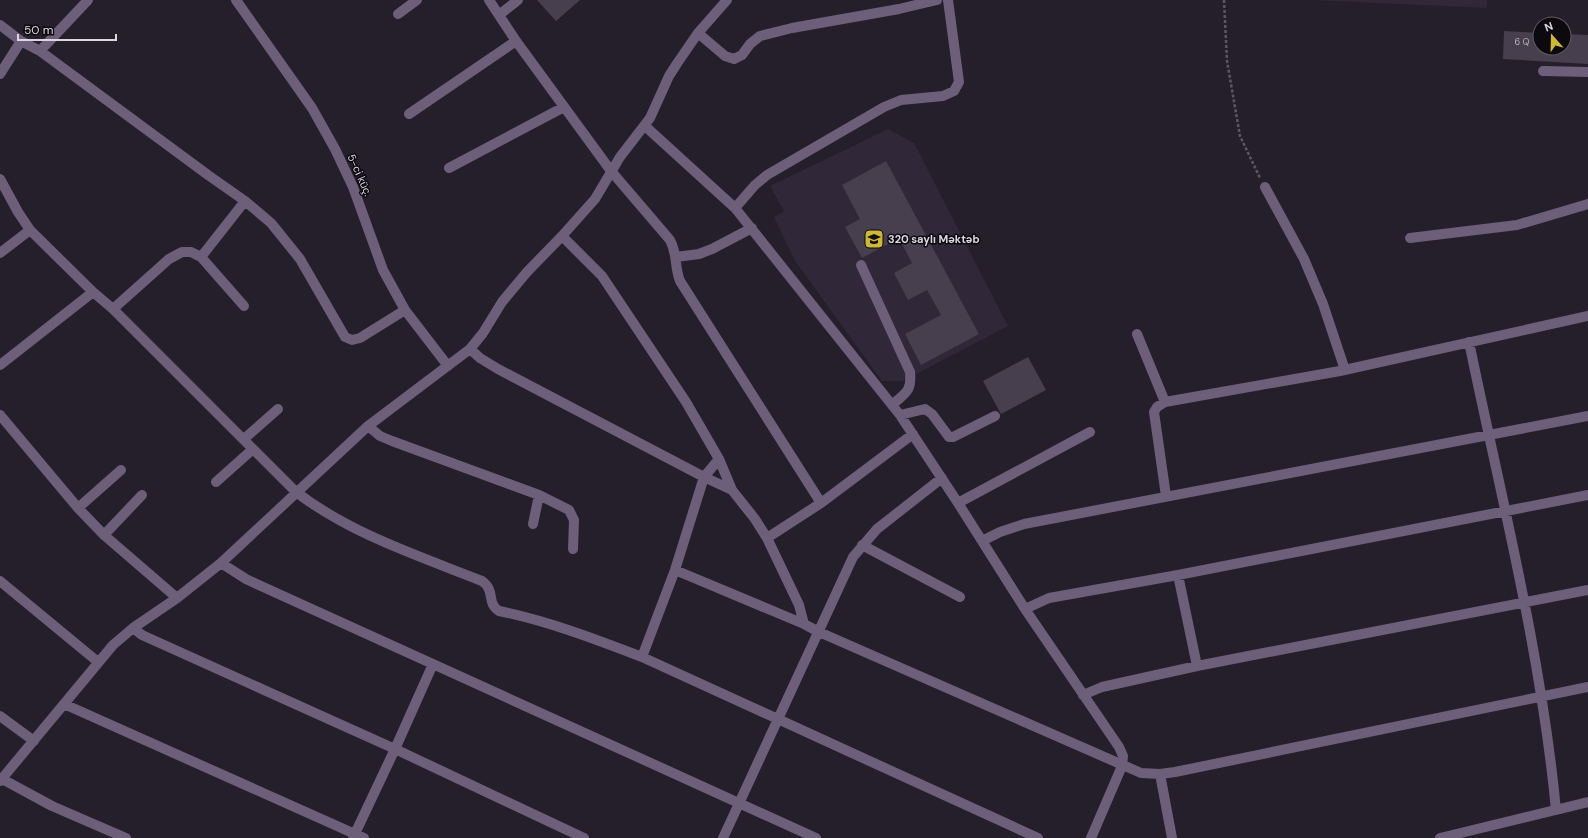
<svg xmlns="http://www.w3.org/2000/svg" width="1588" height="838" font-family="'DM Sans',sans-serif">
  <rect width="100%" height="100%" fill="#251e2b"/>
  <path fill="#302738" d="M 1311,0 L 1487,0 L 1487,8 Z
    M 888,129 L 914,143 L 1008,326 L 903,381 L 882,381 L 795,261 L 774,217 L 784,211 L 770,186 Z"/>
  <path fill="#473f4d" d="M 537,0 L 580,0 L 556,21 Z
    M 1504,31 L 1540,33 L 1540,48 L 1564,48 L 1564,34 L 1588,35 L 1588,64 L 1503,59 Z
    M 886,161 L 979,334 L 921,365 L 905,334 L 941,315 L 927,290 L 908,300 L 894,273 L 912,263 L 899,238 L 862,258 L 845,227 L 860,219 L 842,185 Z
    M 1028,357 L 1046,390 L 1001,414 L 983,381 Z"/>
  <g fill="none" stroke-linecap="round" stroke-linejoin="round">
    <path stroke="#5d5762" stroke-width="2.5" stroke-dasharray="3 2" stroke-linecap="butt" d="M 1224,0 L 1227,61 L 1240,136 L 1260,178"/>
    <path stroke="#6d5f7a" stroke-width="10" d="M 236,0 L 312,108 L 335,149 L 353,187 L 383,270 L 405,310 L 448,366
      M 489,0 L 516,41 L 611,171 L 670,240 C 678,255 674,266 680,281 L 821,503
      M 398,14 L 417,0
      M 499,15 L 518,0
      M 0,25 L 21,41 L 40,51 L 208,175 L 245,201 L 271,223 L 300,259 L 345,337 L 352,340 L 360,338 L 405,310
      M 698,33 L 725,56 L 734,59 L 742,55 L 750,44 L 760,36 L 792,28 L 899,9 L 937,0
      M 40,51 L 88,0
      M 1543,71 L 1588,72
      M 0,74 L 21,41
      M 409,114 L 516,41
      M 645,126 L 735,208 L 900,415 L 958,503 L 1025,609 L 1119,747 L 1123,756 L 1122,766 L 1091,838
      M 449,168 L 564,107
      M 0,179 L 18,212 L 30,230 L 93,292 L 113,309 L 296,492 C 351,534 419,556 482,581 C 496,591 486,603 499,611 C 548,621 595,639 642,657 L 1038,838
      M 1265,187 L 1304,259 L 1323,304 L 1345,370
      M 735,208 L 755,185 L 767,175 L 884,107 L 901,100 L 943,96 L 954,91 L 959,82 L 948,0
      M 562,236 L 602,276 L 686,402 L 719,459 L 732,490 L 755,519 L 767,538 L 799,605 L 804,624
      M 1410,238 L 1517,225 L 1588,204
      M 0,253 L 30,230
      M 201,257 L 245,201
      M 676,257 L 699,254 L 712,249 L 752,228
      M 861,265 L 910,372 C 912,392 905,393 892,405
      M 113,309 L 169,259 L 182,252 L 191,252 L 201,257 L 244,306
      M 1137,334 L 1165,402
      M 1469,342 C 1501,497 1541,652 1556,810
      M 470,349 L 480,358 L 498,369 L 704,477 L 732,490
      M 0,365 L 93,292
      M 0,415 L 78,508 L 104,535 L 177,598
      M 900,415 L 925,409 L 932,414 L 949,437 L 953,437 L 995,416
      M 368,426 L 380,436 L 392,441 L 539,495 L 569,510 L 574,520 L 573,549
      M 244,439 L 278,409
      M 216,482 L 253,449
      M 1166,496 L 1154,412 L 1157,407 L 1165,402 L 1340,371 L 1588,316
      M 958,503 L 1090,432
      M 78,508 L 121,470
      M 533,524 L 539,495
      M 104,535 L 142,495
      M 767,538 L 821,503 L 913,434
      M 982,541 L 1000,532 L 1024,524 L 1588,416
      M 862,545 L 960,597
      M 221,563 L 246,579 L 261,586 L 816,838
      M 675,570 L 804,624 L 819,632 L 1141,773 L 1160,774 L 1175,772 L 1588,687
      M 1178,575 L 1197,666
      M 0,581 L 98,662
      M 1025,609 L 1049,598 L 1178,575 L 1588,495
      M 133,628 L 142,635 L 395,749 L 584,838
      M 642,657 L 675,570 L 704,477 L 719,459
      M 1083,695 L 1102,687 L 1197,666 L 1588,590
      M 64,704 L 364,838
      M 0,716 L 34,741
      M 1160,774 L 1172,838
      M 2,779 L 52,806 L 126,838
      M 0,781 L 113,645 L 133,628 L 177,598 L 221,563 L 368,426 L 470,349 L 483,333 L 502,302 L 527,272 L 562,236 L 595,199 L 620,157 L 650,118 L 669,76 L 678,62 L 698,33 L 727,0
      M 353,838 L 395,749 L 433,664
      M 723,838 L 853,557 L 877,529 L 942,478
      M 1440,838 L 1588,802"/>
  </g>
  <defs>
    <g id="school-square" transform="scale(1)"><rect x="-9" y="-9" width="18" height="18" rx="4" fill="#cfb837" stroke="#0c090f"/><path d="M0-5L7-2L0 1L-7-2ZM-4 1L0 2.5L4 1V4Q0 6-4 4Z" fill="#111"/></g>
  </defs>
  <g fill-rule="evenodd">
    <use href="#school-square" x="874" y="239"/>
  </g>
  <g text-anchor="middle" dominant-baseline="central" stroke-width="3" stroke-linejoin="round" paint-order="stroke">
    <g font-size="9" fill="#b6b1ba">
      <text x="1522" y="42">6 Q</text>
    </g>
    <g font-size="11" fill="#dbd7df" stroke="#0c090f">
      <text transform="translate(360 175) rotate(66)">5-ci küç.</text>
    </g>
    <g font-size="11" font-weight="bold" fill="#dbd7df" stroke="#0c090f" text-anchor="start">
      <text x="888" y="239">320 saylı Məktəb</text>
    </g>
  </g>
  <g transform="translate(1552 36) rotate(340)"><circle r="19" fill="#0c090f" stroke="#5f5b62"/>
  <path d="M0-3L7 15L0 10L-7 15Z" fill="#cfb837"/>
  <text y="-6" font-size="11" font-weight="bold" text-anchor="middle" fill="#dbd7df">N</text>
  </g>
  <path d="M18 34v6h98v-6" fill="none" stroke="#dbd7df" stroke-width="2"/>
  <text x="24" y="34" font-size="12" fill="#dbd7df" stroke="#0c090f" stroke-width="3" paint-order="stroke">50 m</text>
</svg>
